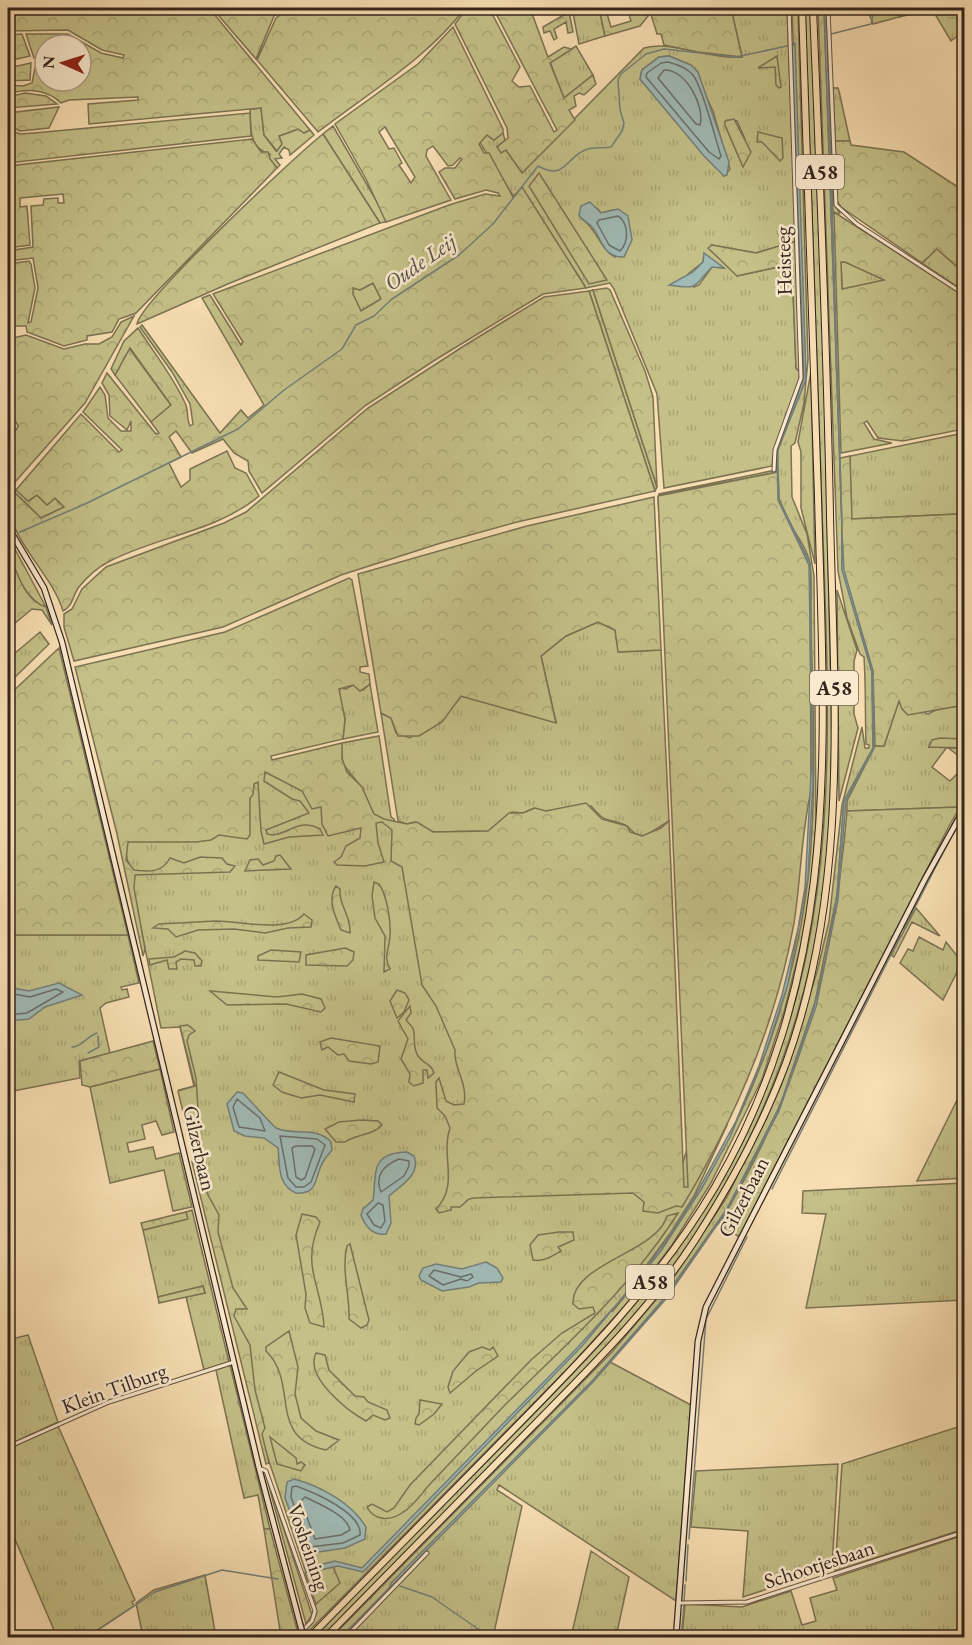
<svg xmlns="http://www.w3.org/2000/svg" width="972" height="1645" font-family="'EB Garamond',serif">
  <defs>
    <pattern id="grass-tufts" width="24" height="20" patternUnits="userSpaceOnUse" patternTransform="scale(1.5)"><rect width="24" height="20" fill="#c4c088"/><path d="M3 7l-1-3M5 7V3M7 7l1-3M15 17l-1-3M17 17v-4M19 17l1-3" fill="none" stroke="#a9a575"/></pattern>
    <pattern id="forest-crowns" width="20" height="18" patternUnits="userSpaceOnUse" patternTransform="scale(1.5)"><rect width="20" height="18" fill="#c4c088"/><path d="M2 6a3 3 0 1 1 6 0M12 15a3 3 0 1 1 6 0" fill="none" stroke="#a9a575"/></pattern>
    <pattern id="wetland-marsh" width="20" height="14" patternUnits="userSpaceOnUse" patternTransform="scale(1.5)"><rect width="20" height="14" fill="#c4c088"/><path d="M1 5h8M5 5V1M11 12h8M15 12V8" fill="none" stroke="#a9a575"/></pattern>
  </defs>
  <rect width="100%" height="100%" fill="#f8dfb3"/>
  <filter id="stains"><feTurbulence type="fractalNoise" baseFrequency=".00333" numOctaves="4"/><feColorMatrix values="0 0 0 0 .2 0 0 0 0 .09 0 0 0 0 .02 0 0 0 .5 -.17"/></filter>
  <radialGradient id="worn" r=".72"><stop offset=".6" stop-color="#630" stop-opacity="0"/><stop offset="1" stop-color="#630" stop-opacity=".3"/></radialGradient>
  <path fill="url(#grass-tufts)" stroke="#7c7252" stroke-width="1.5" fill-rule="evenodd" d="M 572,8 L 599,8 L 605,36 L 579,44 Z
    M 731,8 L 787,8 L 796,241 L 756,253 L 712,245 L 737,276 L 792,264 L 796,368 L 800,372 C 798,405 774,432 772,466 L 664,488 L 657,394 L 614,289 L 610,283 L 586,288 L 522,188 L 514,197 L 479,141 L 487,135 L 494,140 L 503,133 L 505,140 L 497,147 L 506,150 L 522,172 L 644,48 C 677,40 708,60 742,57 ZM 669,56 L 691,65 L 713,111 L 730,169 L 724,176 L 640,79 L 642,70 L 659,57 ZM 727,120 L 737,121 L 745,139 L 743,166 L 725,125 ZM 597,208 L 601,213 L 613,210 L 615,257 C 599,248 597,229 582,219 ZM 704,254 L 724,268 L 712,267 L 699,285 L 694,287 L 688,274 L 703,262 Z
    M 790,8 L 804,378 L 777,450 L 806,379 L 792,8 L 798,8 L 808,360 L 804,403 L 795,443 L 791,446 L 792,497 L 807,534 L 814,576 L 816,825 L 810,893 L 801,944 L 784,1012 L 762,1079 L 711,1183 L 672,1245 L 631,1299 L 571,1365 L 307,1633 L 305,1631 L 301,1637 L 297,1637 L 313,1621 L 316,1603 L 259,1431 L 179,1090 L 194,1086 L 180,1027 L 161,1028 L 124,843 L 226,816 L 262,769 L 369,806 C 365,799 363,789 358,783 C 346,766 340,768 342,743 L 379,736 L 391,817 L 394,819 L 424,938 L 674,1191 L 694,1127 L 727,1125 L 694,1196 L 671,1232 L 612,1312 C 713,1191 784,1051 806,894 C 815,830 814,764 813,700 C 812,668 811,636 811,605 C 811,592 812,577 810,564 C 806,541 783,522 779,499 C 777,489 778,477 777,467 L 777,472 L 659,495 L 661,549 L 658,498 L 659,494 L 776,470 L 776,449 L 803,376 Z
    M 805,8 L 811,8 L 824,368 L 832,751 C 830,777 831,804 829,830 C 826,873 821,915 812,957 C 786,1075 734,1187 660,1283 C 611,1346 554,1402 498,1459 C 439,1519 380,1578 322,1637 L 312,1638 C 376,1573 440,1508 504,1444 C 570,1377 636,1311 689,1233 C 754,1135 799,1022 815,905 C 836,767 825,619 821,479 C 816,322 811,165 805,8 Z
    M 818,8 L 824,8 L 842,525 L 842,569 L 872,672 L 873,748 L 844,801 L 837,895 L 815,1002 L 780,1106 L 727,1209 L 662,1301 L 610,1362 L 691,1405 L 676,1601 L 499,1485 L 497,1490 L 522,1506 L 493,1637 L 347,1637 L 428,1553 L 425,1550 L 392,1583 L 395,1584 L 341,1637 L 331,1638 L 612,1352 L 670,1283 L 727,1197 L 781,1086 L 817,972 L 829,921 L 842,805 L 862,727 L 865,748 L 869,748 L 869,745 L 866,744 C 865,713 866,688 864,657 L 860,654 L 847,618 L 838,571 Z
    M 867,8 L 897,8 L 899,17 L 873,24 Z
    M 828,35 L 834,204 L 840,213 L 833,214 Z
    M 576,46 L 593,75 L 564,98 L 550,62 Z
    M 833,88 L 838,88 L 839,91 L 850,141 L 835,141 Z
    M 261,108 L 264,135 L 276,151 L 281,145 L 279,136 L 298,129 L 304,133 L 310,130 L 314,135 L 290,155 L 289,150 L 284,147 L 279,154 L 282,158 L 275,159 L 280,165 L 277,168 L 269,159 L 270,154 C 248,148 251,128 250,109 Z
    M 333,126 L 384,214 L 386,222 L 380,223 L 323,134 Z
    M 937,248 L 964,273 L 964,291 L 922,263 Z
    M 841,262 L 846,262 L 885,280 L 842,290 Z
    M 373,283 L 381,299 L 361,311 L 352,294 L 353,288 L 360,290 Z
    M 593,290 L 657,487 L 655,491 L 589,291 Z
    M 129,348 L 171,405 L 151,422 L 115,375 Z
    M 811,372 L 815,564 L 801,508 L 801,452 L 798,442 Z
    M 964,433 L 964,489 L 958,501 L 958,514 L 851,519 L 850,456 Z
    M 16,490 L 29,501 L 37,495 L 47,505 L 55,498 L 64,507 L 41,518 L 14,492 Z
    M 8,536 L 46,607 C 25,601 5,556 8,536 Z
    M 837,590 L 857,650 L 854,661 L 854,714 L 858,728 L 839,801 Z
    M 598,622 L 615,630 L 619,652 L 661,650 L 669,821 L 645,836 C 629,834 633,829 625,825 C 606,816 609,827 591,806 L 542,812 L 534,808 L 523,813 L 512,812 L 488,831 L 433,832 L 415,822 L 407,824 L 398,821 L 381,713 L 391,718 L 396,733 L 410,738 L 457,702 L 461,696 L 556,722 L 541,656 L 566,636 Z
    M 40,632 L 49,644 L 8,684 L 8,659 Z
    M 370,684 L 378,732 L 343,739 L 345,719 L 339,694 L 340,688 L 346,689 L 353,685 L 363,690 Z
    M 899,700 L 902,704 L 928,714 L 938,709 L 964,705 L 964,739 L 933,740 L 929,747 L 964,748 L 964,760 L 947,747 L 932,767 L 950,781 L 960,771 L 964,774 L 964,801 L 960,807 L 847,811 L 847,801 L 875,746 L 884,746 Z
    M 916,908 L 940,936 L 912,922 L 894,957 L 891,955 Z
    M 8,935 L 128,935 L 139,983 L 121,987 L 122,990 L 127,989 L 129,997 L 106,1003 L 100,1008 L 110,1053 L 79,1061 L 80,1078 L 8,1092 Z
    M 919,937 L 943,950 L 946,942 L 962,962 L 943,1000 L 900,963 L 908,949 L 913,951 Z
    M 160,1069 L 174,1132 L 162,1135 L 156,1121 L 142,1125 L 145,1139 L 127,1143 L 129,1152 L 153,1147 L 156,1159 L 179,1153 L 192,1207 L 173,1211 L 164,1170 L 110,1183 L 90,1087 Z
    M 964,1086 L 964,1178 L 917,1181 Z
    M 964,1183 L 964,1300 L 806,1308 L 826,1214 L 802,1213 L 803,1191 Z
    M 192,1210 L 229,1362 L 204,1370 L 186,1297 L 205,1293 L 203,1286 L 158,1297 L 143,1230 L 187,1219 L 186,1212 Z
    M 28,1335 L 58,1422 L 8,1445 L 8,1340 Z
    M 230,1365 L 270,1529 L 264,1529 L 258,1495 L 244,1498 L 216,1370 Z
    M 964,1425 L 964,1529 L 835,1571 L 842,1464 Z
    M 58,1426 L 135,1600 L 132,1602 L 134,1606 L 87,1637 L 57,1637 L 8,1523 L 8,1449 Z
    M 838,1464 L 832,1568 L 743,1597 L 748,1531 L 691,1527 L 696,1471 Z
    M 964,1535 L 964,1637 L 682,1637 L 685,1604 L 742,1607 L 791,1591 L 802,1625 L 816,1621 L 810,1598 L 837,1590 L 833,1578 Z
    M 591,1551 L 629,1577 L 616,1637 L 571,1637 Z
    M 205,1575 L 216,1637 L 143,1637 L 136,1603 L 154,1590 Z"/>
  <path fill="url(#forest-crowns)" stroke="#7c7252" stroke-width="1.5" fill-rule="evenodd" d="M 8,8 L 209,8 L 310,130 L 304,133 L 298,129 L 279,136 L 282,144 L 277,151 L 264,135 L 261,108 L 89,124 L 88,104 L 138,100 L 138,97 L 69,100 L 61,103 C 47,89 27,88 8,94 L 8,85 L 23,86 L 32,83 L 35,68 L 45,68 L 45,81 L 81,81 L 81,45 L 45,45 L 45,57 L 34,58 L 26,34 L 68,34 L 101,53 L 123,58 L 124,55 L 102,50 L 68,30 L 8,31 Z
    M 212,8 L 284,8 L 274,16 L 256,59 Z
    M 291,8 L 465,8 C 427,59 368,93 318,132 L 257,60 L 276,18 Z
    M 467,8 L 489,8 L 520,67 L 512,81 L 519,87 L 530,86 L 554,132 L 557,130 L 493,8 L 530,8 L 548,57 L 564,47 L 572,49 L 550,63 L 564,98 L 593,75 L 596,84 L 584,95 L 579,93 L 574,96 L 576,106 L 569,110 L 575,120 L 522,173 L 506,150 L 501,153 L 497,147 L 508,138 L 507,128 L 455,24 Z
    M 599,8 L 617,8 L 606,10 L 611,27 L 631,21 L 627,8 L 645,8 L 648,16 L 640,26 L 605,36 Z
    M 649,8 L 731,8 L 742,57 L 698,52 L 664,45 L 661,34 L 657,34 Z
    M 569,12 L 573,32 L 568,33 L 566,22 L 554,29 L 557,38 L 554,40 L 550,31 L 544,33 L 543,27 Z
    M 453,27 L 503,129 L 503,133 L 494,140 L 487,135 L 479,144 L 484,153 L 489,153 L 513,197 L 522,187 L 586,288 L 543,294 L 435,360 L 366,405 L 262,493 L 249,471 L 248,461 L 234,453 L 223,439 L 192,453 L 176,431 L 169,437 L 181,457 L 169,463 L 181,487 L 190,480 L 190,469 L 227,451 L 235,468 L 246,473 L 259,496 C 216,532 158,536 110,561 C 98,567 86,578 78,588 C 73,596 72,607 63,611 C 51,571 7,540 8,496 L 14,492 L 41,518 L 64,507 L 55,498 L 47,505 L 37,495 L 28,501 L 16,490 L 81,414 L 119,452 L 122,450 L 83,412 L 100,387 L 105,395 L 108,418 L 121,431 L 131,431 L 131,421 L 127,430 L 110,416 L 109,395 L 102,383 L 107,373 L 156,434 L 159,433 L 151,422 L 171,405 L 130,348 L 115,375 L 111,369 L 124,341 L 138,328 C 154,353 173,376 185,403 C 189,411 186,418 190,426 L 193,424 L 190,404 L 172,372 L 140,327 L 142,325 L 220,433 L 241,410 L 248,418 L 264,405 L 202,298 L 210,295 L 241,345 L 243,342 L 213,294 L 449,205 L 485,194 L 500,196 L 498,193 L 486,190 L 455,199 L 439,172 L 445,168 L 455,168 L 462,159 L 460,158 L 453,165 L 448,166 L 433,146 L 427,150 L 426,156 L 451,200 L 386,222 L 366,179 L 335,124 L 418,64 ZM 385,127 L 415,177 L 411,183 L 399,165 L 402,163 L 394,148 L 389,149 L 379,132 ZM 373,283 L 381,299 L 361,311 L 353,294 L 353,288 L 360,290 Z
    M 22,34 L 30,56 L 8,61 L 8,35 Z
    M 777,56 L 781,87 L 779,88 L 776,85 L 775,67 L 758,68 Z
    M 31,63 L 30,80 L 8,81 L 8,68 Z
    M 25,93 L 46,96 L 57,104 L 8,108 L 8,97 Z
    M 59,107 L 49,128 L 20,131 L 8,125 L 8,113 Z
    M 250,113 L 251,136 L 8,163 L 8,129 L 20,134 L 34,133 Z
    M 734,119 L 751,152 L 743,167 L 725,125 L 725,121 Z
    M 758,132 L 782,138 L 783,158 L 780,161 L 762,142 L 757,142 Z
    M 323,134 L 380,223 L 230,283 L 137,324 C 140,302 296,155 323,134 Z
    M 252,139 L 261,152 L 268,152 L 270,159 L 277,168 L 136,313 L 119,319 L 112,332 L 87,336 L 87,340 L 64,346 L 27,332 L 26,326 L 13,326 L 12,333 L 8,335 L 8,264 L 29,261 L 31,264 L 35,288 L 28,323 L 31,322 L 38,288 L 33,258 L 8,261 L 8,251 L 33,247 L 31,206 L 43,205 L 44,199 L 58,198 L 58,203 L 64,203 L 63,194 L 20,198 L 20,207 L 27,206 L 30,245 L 8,248 L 8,166 Z
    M 835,141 L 850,141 L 851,145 L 904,152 L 964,191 L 964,273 L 937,249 L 922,263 L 841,207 L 837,201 Z
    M 539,173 L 607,280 L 589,284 L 529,186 Z
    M 834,212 L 964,296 L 964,429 L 903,441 L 878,438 L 867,421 L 864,423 L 874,439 L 892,443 L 841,453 ZM 841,262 L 845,262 L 884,280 L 842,289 Z
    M 796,241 L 800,372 L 796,368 L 792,264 L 737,276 L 708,248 L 712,245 L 756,253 Z
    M 607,288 L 610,290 L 645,371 L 653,397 L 657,487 L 593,290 Z
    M 589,291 L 655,491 L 517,522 L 441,543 L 341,575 L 223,627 L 74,661 L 64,627 L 64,614 L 72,609 L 82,589 L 106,567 L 224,523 L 246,512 L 368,408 L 467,344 L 544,297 Z
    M 134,316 L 85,403 L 8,490 L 8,432 L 16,430 L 18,426 L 16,422 L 8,422 L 8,339 L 26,335 L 64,349 L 85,344 L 99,344 L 112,337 L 121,322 Z
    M 850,456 L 852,519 L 958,514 L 958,493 L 964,489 L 964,705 L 908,715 L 902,709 L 899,701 L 884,746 L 875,746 L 873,671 L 843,569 L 840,458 Z
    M 778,472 L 779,499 L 810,567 L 811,791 C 801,834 801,879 794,923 C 776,1024 735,1119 682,1207 L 676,1206 L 658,1213 L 643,1211 L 644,1202 L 633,1193 L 474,1198 L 469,1199 L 460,1207 L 451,1207 L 451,1210 L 439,1213 L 436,1209 C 460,1184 440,1156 450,1128 L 445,1116 L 437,1108 L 436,1082 L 439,1078 L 446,1101 L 454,1105 L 464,1104 C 468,1082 453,1068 455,1050 L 436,1006 L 422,985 L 402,867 L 391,861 L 392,830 L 382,822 L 376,823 L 378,843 L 384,862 L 365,866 L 337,865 L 334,862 L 341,857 L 346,846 L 360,838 L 361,828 L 328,836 L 322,824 L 321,807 L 312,809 L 302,791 L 265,772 L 264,781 L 292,799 L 300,801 L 309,813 L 266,830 L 267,834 C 286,839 296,816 320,829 L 323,835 L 289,837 L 264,844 L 261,831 L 258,782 L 254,784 L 253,795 L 250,798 L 250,835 L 247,839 L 219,835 L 211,840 L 196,842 L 128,842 L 126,860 L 134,870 C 149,872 162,873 170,858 L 184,863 L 200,857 L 222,858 L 227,864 L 235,866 L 230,872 L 135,875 L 134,888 L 145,949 L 143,956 L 117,834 L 75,667 L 225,632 L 349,578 L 352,580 L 368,666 L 360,667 L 360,672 L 369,674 L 370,684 L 360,691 L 353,685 L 339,689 L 345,719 L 343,739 L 271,756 L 272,760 L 342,743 L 342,759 L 347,772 L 362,787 L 374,814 L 384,819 L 407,824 L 417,822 L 433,832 L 488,831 L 509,813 L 523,813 L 535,808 L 546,811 L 586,803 L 602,819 L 627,826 L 630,832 L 642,836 L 661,828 L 669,821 L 684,1187 L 688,1187 L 658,496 Z
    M 654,497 L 661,650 L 618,652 L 615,630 L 598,622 L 566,636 L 541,656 L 556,723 L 461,696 L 442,722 L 419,736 L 398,736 L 391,718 L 381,713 L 358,574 L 527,526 Z
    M 8,551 C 17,571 23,600 46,607 L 52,625 L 42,610 L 32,609 L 8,629 Z
    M 59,648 L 128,935 L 8,935 L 8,733 L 10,731 L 8,728 L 8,696 Z
    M 940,738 L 964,739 L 964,748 L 929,747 L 932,740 Z
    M 960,807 L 948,828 L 739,1237 L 719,1224 C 800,1091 834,966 847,811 Z
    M 280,855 L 291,869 L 245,871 L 250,860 L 258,859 L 263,865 L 274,861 L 276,856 Z
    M 374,882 L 379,884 C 387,895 391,922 390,936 C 389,950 383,957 390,969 L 384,972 L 385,936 L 375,918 L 372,896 Z
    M 336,886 L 340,889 C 338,904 351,915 350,933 L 341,930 C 335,916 327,899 336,886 Z
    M 304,914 L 312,920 L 311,927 L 288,928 L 265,933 L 234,929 L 198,930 L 176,937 L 168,929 L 153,928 L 159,924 C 178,923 198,922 216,921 C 240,921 287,934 304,914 Z
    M 345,948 L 354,952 L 353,960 L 347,966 L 306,965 L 306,955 Z
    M 271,950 L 301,952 L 299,962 L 258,960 L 258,956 Z
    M 185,951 L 195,953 L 202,961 L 201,966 L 195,966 L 194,960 L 181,959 L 176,962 L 177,969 L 169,969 L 167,960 L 150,965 L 149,959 L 174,957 Z
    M 397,990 L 405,993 L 409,1000 L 404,1012 L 397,1018 L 390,1001 Z
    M 210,991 L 277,997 L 302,994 L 321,999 L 325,1008 L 321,1012 L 286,1004 L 227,1005 Z
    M 410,1006 L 411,1013 L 406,1020 L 413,1028 C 416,1038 412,1046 418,1056 C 423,1064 431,1063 434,1073 L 428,1078 L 427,1070 L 423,1070 L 423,1083 L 414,1086 L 409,1082 L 410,1074 L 401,1059 L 408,1039 L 398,1021 Z
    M 188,1025 L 195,1031 L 189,1035 L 187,1041 L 196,1078 L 198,1108 L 183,1112 L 178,1091 L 195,1086 L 180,1026 Z
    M 331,1038 L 380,1046 L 378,1062 L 371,1064 L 349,1061 L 344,1054 L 338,1055 L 328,1047 L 322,1050 L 320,1042 Z
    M 153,1041 L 160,1069 L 90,1087 L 82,1085 L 80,1061 Z
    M 279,1072 L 324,1090 L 355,1094 L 354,1102 L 320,1095 L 301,1098 L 282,1092 L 273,1085 Z
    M 361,1120 L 378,1121 L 382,1125 C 374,1135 356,1134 345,1142 L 336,1142 L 325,1129 L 339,1122 Z
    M 192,1162 L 198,1165 L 208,1195 L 219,1215 L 218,1232 L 233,1288 L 247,1309 L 236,1309 L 234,1316 L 250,1345 L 255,1390 L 265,1428 L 262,1434 L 269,1463 L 266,1464 Z
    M 186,1212 L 188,1219 L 143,1230 L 141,1223 Z
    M 678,1213 C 629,1290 566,1344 502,1408 C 478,1433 454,1459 430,1484 C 421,1494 414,1506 402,1513 C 390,1521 374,1521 367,1507 L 372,1504 L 387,1512 L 394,1508 L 410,1485 L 531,1360 L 562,1333 L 595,1313 L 593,1307 L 579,1309 L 573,1304 C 571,1263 657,1253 667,1216 Z
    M 302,1214 L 316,1217 L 320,1222 C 300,1268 322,1284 324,1327 L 310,1323 L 305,1308 L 306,1294 L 296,1235 Z
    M 559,1232 L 573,1232 L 574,1240 L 558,1247 L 561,1251 C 552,1256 544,1262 533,1260 L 530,1245 L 538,1235 Z
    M 350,1244 L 369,1320 L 367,1325 L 361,1328 L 349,1319 C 350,1295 341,1270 347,1246 Z
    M 203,1286 L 205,1293 L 159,1303 L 158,1297 Z
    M 289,1331 L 298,1367 L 295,1394 L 301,1418 L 316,1431 L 339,1440 L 326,1450 C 266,1437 300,1384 266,1351 L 266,1347 Z
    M 482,1347 L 490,1350 L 493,1347 L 498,1356 L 476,1371 L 450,1393 L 448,1387 L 453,1371 L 469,1352 Z
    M 316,1353 L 325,1355 L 329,1370 L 355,1396 L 364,1397 L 368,1402 L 387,1410 L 390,1418 L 385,1420 L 373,1415 L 366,1421 C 348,1411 304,1377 316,1353 Z
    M 420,1400 L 442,1404 L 434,1414 L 419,1425 L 415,1424 L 416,1418 L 419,1414 Z
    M 270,1437 L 296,1458 L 297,1464 L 301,1462 L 305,1465 L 301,1471 L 277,1464 Z
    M 266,1475 L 312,1615 L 306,1624 Z
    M 264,1529 L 270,1529 L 298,1633 L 293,1637 L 281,1637 Z
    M 333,1567 L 340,1583 L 316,1604 L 305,1573 Z"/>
  <path fill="url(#wetland-marsh)" stroke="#7c7252" stroke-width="1.5" d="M 897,8 L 964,8 L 964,31 L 951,41 L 932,9 L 899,17 Z"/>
  <path fill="#a0bab6" stroke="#747e79" stroke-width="1.5" d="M 824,8 L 827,36 L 842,526 Z
    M 795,44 L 806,379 L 778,450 L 778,465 L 779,500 L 810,563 L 813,781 L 808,878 L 788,984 L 766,1052 L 730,1137 L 702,1188 L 661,1251 L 583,1345 L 363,1572 L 338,1566 L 305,1573 L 312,1567 L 335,1561 L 362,1568 L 578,1347 L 625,1295 L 663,1245 L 695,1196 L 736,1121 L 759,1066 L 782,995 L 798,929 L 805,887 L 812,756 L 809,565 L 778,500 L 777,450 L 804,378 L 792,46 Z
    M 669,56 L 691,65 L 698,72 L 729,162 L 727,175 L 724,176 L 704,156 L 640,79 L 642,70 L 659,57 Z
    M 590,202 L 601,213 L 618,209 L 628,216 L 632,240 L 624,257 C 604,258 603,242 593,228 C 589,223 583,221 579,215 L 581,206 Z
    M 704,253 L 724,268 L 712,267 C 693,286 701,290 669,285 L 693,272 L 703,262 Z
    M 842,532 L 844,570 L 873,671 L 874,748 L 846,801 L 838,900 L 816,1007 L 779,1111 L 728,1209 L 665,1300 L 593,1382 L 340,1638 L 389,1588 L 392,1582 L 592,1381 L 662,1301 L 727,1209 L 780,1106 L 814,1007 L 827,953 L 837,895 L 844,801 L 873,748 L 872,672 L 842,570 Z
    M 59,983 L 82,995 L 45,1007 L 29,1019 L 8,1021 L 8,987 L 29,991 Z
    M 237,1092 L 243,1093 C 247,1097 273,1126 276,1128 C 293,1136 317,1126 331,1142 L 332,1150 C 329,1154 325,1158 323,1162 C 314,1177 319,1195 296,1193 C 277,1185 280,1165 278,1148 L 264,1138 L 245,1136 L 234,1131 L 227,1104 Z
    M 407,1152 L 414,1156 C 421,1175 401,1185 389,1196 L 391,1223 L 386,1234 C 373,1236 365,1226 361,1215 L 363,1209 L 373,1200 C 377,1174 369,1153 407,1152 Z
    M 486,1262 L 497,1268 L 503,1278 L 501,1282 L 479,1283 L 469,1287 L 442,1291 L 421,1280 L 419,1276 L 423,1268 L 436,1264 L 462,1269 Z
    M 294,1479 C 320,1486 352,1503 366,1527 L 365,1539 L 345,1548 L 306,1554 L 285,1498 L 287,1482 Z"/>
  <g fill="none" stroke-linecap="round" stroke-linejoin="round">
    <path stroke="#6a6f6a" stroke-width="1.5" d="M 668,62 C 676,64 687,68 693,75 C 703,88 715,138 721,156 L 719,159 L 709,152 L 646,77 L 647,73 L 661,63 Z
      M 664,70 C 686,69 705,106 700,125 L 696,124 L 658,78 Z
      M 618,216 C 629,223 629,242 620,251 L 609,245 L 597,223 L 599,220 Z
      M 8,993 L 30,997 L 56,989 L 63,992 L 27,1013 L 8,1015
      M 237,1099 L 260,1118 L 265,1131 L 239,1127 L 233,1107 Z
      M 280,1136 L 317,1139 L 325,1145 L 311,1182 L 304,1187 L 296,1187 L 288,1178 Z
      M 296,1146 L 312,1146 L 315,1149 L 305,1178 L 301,1180 L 296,1177 L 292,1148 Z
      M 399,1159 L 409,1161 L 409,1166 L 404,1176 L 381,1192 C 374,1176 384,1165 399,1159 Z
      M 378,1203 L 383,1205 L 385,1221 L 381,1228 L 374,1225 L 367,1214 Z
      M 434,1270 L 461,1277 L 471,1274 L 473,1277 L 467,1281 L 461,1279 L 443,1285 L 429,1276 Z
      M 296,1486 C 313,1492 363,1513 360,1535 L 343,1543 L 310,1547 L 291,1497 L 292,1487 Z
      M 305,1497 C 319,1504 347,1515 350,1530 L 341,1535 L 315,1539 L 301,1501 Z"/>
    <path stroke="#747e79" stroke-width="1.5" d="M 868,8 L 871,15
      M 877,8 L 878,8
      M 831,34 L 871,24 L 873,15
      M 792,44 L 795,43
      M 20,532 L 85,504 L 238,429 L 284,390 L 342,349 L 356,325 L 374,316 L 392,299 L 459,255 L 493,224 L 538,166 C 564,180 564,161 583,151 C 591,146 602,149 611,147 L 622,131 L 624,123 L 620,110 L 618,80 L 621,74 L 646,54 L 664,49 L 736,57 L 787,46
      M 958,824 L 964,815
      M 904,929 L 949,841
      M 72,1047 C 82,1047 87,1036 97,1033
      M 88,1053 L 99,1047 L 98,1036
      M 772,1189 L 901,935
      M 689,1539 L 706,1319 L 747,1237
      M 686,1581 L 688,1545
      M 400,1586 L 432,1597 L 491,1638
      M 684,1601 L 685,1585
      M 86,1638 L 155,1592 L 222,1570 L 278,1579
      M 681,1638 L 684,1605"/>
    <g stroke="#645342" stroke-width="5">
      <path id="street" d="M 828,8 L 836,205 L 857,224 L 964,294
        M 774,470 L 775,450 L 801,378 L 789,8
        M 8,1447 L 109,1402 L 234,1362
        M 259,1468 L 266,1471 L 315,1611 L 312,1621 L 295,1638
        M 679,1603 L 747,1602 L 964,1532
        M 345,1638 L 427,1553"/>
    </g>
    <g stroke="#33241d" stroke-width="7">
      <path id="secondary" d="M 8,527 L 44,588 L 62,642 L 259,1468 L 300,1624
        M 676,1638 L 698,1341 L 706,1307 L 925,879 L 964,809"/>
    </g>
    <g stroke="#33241d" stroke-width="8">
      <path id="highway" d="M 309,1638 C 375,1571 441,1504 506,1437 C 583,1359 659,1282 715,1187 C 844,965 824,742 818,497 C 814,334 808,171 802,8
        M 325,1638 C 395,1567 465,1495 535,1424 C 592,1366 651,1308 695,1240 C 731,1184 763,1125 786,1063 C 850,887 834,698 830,515 C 827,346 820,177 813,8"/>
    </g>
    <use href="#street" stroke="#faeace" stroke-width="3"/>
    <use href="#secondary" stroke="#faeace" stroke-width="4.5"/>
    <use href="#highway" stroke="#f8dfb3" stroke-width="6"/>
    <g stroke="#33241d" stroke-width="7" stroke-linecap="butt">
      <path id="secondary-bridge" d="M 300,1624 L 304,1638"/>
    </g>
    <use href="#secondary-bridge" stroke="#faeace" stroke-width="4.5"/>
  </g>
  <g text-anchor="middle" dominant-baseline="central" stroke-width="5" stroke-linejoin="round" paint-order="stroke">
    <g fill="#faeace" stroke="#6f5f52" stroke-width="1.5">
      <rect x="796" y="155" width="48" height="34" rx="4.5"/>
      <rect x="810" y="671" width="48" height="34" rx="4.5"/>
      <rect x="626" y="1265" width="48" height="34" rx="4.5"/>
    </g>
    <g font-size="20" font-weight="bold" fill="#33241d">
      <text x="820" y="172">A58</text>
      <text x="834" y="688">A58</text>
      <text x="650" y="1282">A58</text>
    </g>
    <g font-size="21" fill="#33241d" stroke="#faeace">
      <text transform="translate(783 261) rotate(-92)">Heisteeg</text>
      <text transform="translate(200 1148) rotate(77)">Gilzerbaan</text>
      <text transform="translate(743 1197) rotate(-63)">Gilzerbaan</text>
      <text transform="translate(114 1388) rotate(-20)">Klein Tilburg</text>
      <text transform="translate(309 1547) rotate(71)">Vosheining</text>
      <text transform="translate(819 1564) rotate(-18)">Schootjesbaan</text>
    </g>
    <g font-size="22" font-style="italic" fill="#54514b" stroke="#faeace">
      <text transform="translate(420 262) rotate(-35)">Oude Leij</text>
    </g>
  </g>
  <rect width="972" height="1645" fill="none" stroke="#f8dfb3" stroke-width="30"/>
  <rect x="9" y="9" width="954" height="1627" fill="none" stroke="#33241d" stroke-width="3"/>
  <rect x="15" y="15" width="942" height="1615" fill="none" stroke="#33241d" stroke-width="1.5"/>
  <g transform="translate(63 63) rotate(273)"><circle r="28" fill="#faeace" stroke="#aa9b87" stroke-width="1.5"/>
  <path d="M0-4.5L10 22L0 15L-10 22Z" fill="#8f2418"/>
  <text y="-9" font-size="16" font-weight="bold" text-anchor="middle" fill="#33241d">N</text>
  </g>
  <rect width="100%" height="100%" filter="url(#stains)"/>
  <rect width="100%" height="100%" fill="url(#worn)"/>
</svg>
